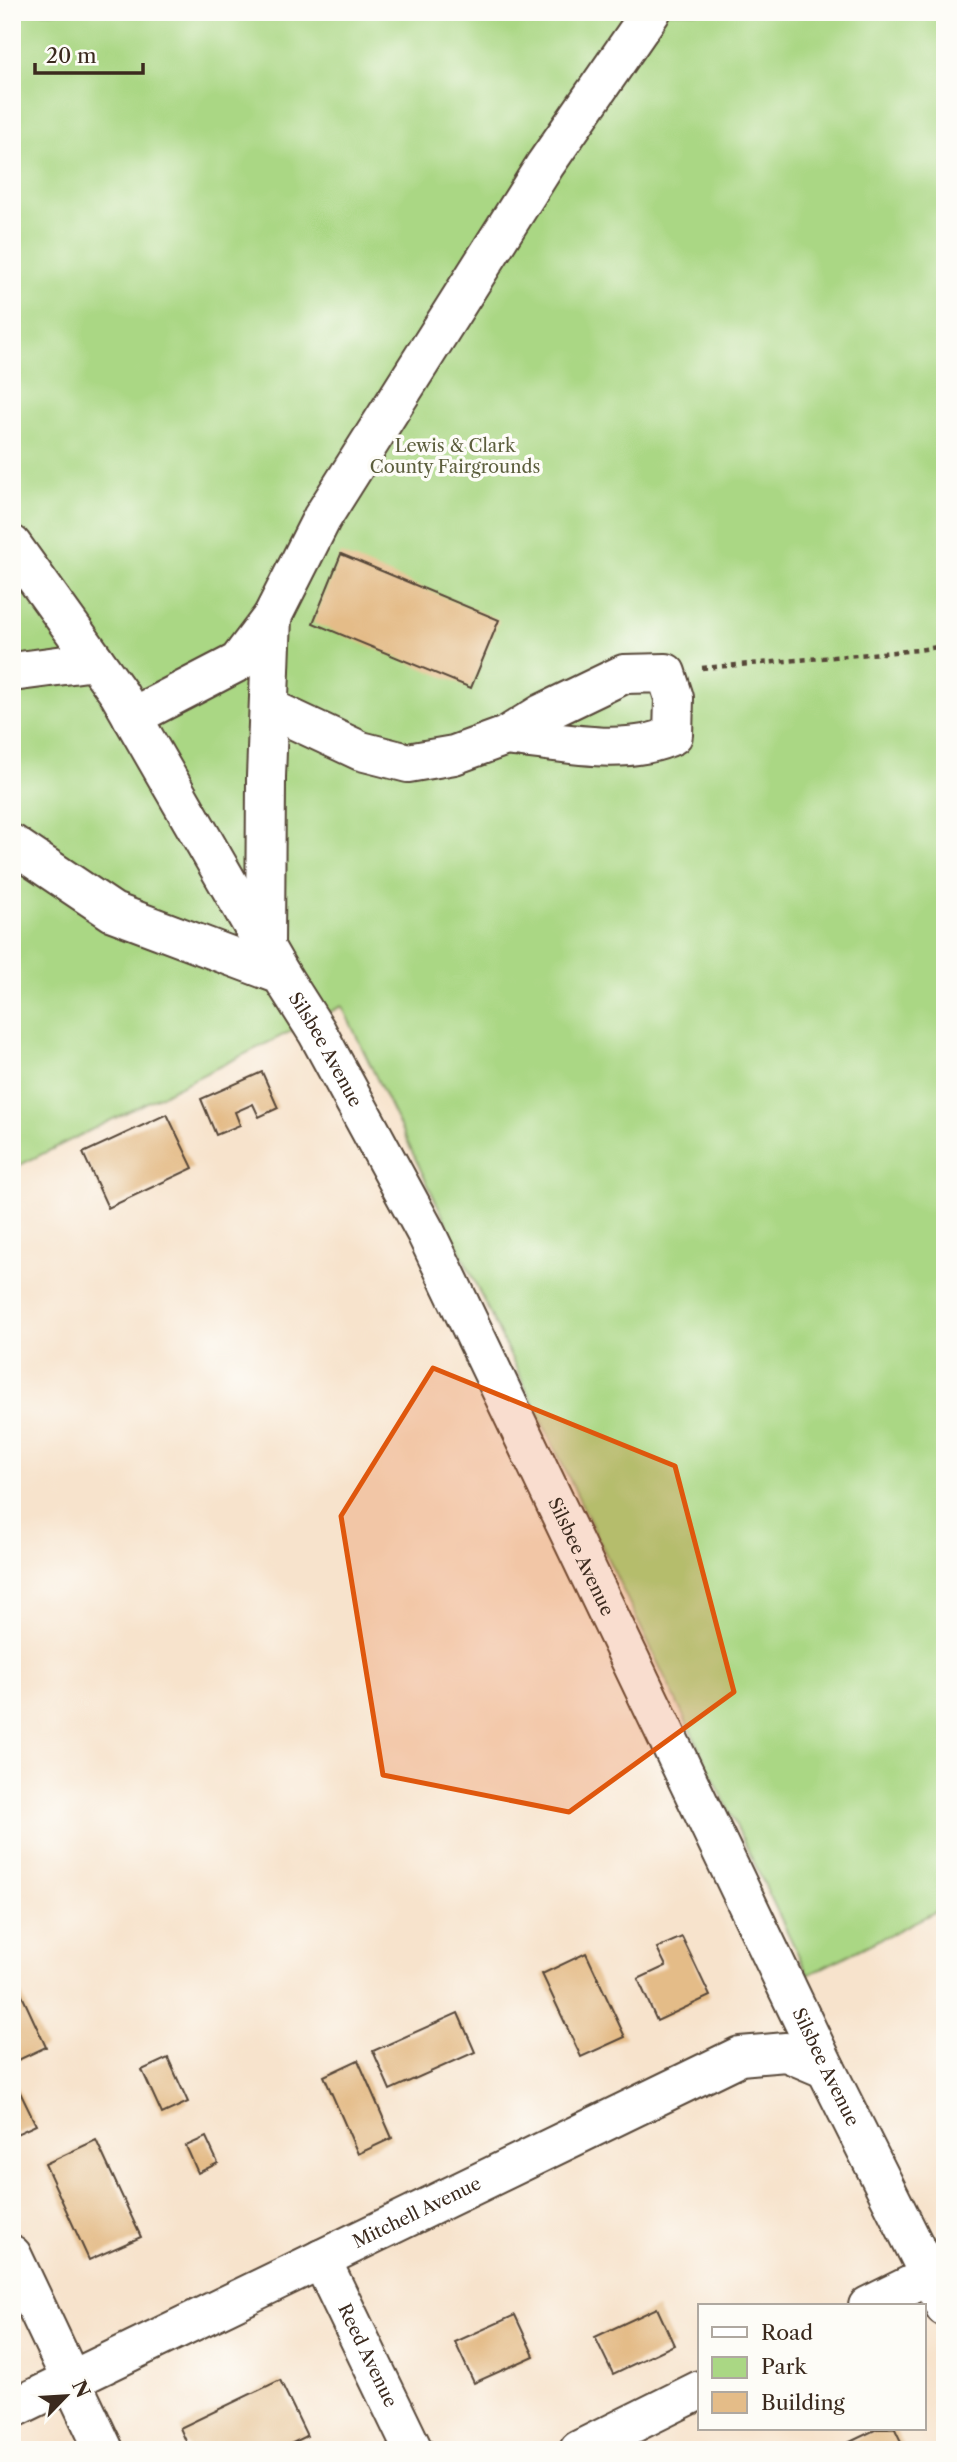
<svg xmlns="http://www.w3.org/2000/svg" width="957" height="2462" font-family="'Libre Caslon Text',serif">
  <rect width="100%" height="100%" fill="#fdfcf7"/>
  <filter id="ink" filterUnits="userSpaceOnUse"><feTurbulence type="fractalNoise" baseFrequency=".0143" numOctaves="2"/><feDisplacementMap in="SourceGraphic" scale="14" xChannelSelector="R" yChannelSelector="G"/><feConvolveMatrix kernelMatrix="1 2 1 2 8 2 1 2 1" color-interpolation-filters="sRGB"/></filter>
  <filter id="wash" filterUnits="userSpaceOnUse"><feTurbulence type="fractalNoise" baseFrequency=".00686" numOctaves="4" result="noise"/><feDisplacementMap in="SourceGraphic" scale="28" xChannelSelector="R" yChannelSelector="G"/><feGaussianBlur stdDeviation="1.57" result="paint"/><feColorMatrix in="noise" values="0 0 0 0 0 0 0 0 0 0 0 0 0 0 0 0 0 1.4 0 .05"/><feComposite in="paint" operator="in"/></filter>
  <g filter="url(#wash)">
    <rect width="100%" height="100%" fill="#f7e3cc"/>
    <path fill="#aad784" stroke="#728051" stroke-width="2" d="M 12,12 L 945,12 L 945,1907 L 808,1975 L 342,1006 L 12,1169 Z"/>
    <g id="blocks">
      <path fill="#e4bc88" d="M 341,554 L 499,620 L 471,688 L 313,623 Z
        M 262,1072 L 278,1108 L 259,1117 L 253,1104 L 235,1112 L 240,1125 L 216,1135 L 201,1099 Z
        M 167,1114 L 193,1168 L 108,1208 L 83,1153 Z
        M 682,1937 L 710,1996 L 657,2021 L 638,1979 L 666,1966 L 657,1948 Z
        M 586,1953 L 625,2037 L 581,2057 L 542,1974 Z
        M 12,1974 L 46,2047 L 12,2063 Z
        M 458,2013 L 475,2052 L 390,2090 L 373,2051 Z
        M 168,2058 L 188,2102 L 162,2114 L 142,2070 Z
        M 358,2060 L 392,2138 L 358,2154 L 324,2076 Z
        M 14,2080 L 36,2125 L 12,2136 L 12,2081 Z
        M 206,2137 L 218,2163 L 198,2173 L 186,2146 Z
        M 96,2140 L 141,2237 L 89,2260 L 45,2164 Z
        M 657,2308 L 674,2345 L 613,2374 L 595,2337 Z
        M 515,2315 L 534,2356 L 474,2383 L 455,2342 Z
        M 280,2380 L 307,2436 L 278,2450 L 190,2450 L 180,2428 Z
        M 877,2429 L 895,2429 L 904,2448 L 833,2450 Z"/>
    </g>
  </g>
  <g filter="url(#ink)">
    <use href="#blocks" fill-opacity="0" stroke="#574638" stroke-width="2"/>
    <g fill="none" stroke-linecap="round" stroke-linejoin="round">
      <g stroke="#574638" stroke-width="42">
        <g id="minor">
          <path d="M 12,545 L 119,694 L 281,975"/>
          <path d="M 12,672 L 95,661"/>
          <path d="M 269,708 L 361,751 L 408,763 L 454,755 L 506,736 L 543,713 L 624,674 L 666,673 L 674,698 L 673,735 C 625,758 558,741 506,736"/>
          <path d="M 132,717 L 238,662 L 272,617 L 322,518 L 545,165 L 651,12"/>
          <path id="s1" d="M 12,844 L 113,912 L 281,975 L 317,1032 L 426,1233 L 826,2069 L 945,2307"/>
          <path d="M 265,947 L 266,777 L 272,617"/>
          <path d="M 12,2255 L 104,2450"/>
          <path id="s2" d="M 321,2259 L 413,2450"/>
          <path d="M 868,2306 L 929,2276"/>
          <path id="s3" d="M 12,2409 L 740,2056 L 786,2052 L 826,2069"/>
          <path d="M 579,2450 L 700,2390"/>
        </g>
      </g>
      <path stroke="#574638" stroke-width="4.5" stroke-dasharray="5 5" stroke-linecap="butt" d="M 702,668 L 918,650 L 945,646"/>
      <use href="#minor" stroke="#fff" stroke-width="38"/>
    </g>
  </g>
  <path fill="#df570d" fill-opacity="0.2" stroke="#df570d" stroke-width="5" stroke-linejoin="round" d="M 433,1368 L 675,1466 L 734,1692 L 569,1812 L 383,1775 L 341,1516 Z"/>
  <g text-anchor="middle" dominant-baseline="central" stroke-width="7" stroke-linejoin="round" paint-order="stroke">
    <g font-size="18" fill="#5c5e3d" stroke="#fdfcf7">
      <text x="455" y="446">Lewis &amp; Clark<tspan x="455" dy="21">County Fairgrounds</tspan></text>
    </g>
    <g font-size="18" fill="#3b2a1e" stroke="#fdfcf7">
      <text stroke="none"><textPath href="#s1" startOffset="388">Silsbee Avenue</textPath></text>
      <text stroke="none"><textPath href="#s1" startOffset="956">Silsbee Avenue</textPath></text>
      <text stroke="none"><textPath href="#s1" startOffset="1522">Silsbee Avenue</textPath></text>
      <text stroke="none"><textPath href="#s3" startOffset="450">Mitchell Avenue</textPath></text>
      <text stroke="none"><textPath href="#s2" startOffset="107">Reed Avenue</textPath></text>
    </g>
  </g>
  <rect width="957" height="2462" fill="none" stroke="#fdfcf7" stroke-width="42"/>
  <rect x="698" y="2304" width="228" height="126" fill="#fdfcf7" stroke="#afa8a0" stroke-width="2"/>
  <rect x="712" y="2327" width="35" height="10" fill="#ffffff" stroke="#afa8a0" stroke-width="2"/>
  <text x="761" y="2340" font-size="21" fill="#3b2a1e">Road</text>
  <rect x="712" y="2357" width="35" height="21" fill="#aad784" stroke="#afa8a0" stroke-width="2"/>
  <text x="761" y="2374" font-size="21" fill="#3b2a1e">Park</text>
  <rect x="712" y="2392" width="35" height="21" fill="#e4bc88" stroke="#afa8a0" stroke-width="2"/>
  <text x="761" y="2410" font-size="21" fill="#3b2a1e">Building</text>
  <g transform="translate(66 2396) rotate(65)" stroke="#fdfcf7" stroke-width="5" paint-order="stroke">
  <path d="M0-5L12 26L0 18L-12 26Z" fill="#3b2a1e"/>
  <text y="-10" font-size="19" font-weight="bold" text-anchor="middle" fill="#3b2a1e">N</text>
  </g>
  <path d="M35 63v10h108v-10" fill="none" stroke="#3b2a1e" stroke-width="3.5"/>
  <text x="46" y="63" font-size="21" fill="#3b2a1e" stroke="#fdfcf7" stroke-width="5" paint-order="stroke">20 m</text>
</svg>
